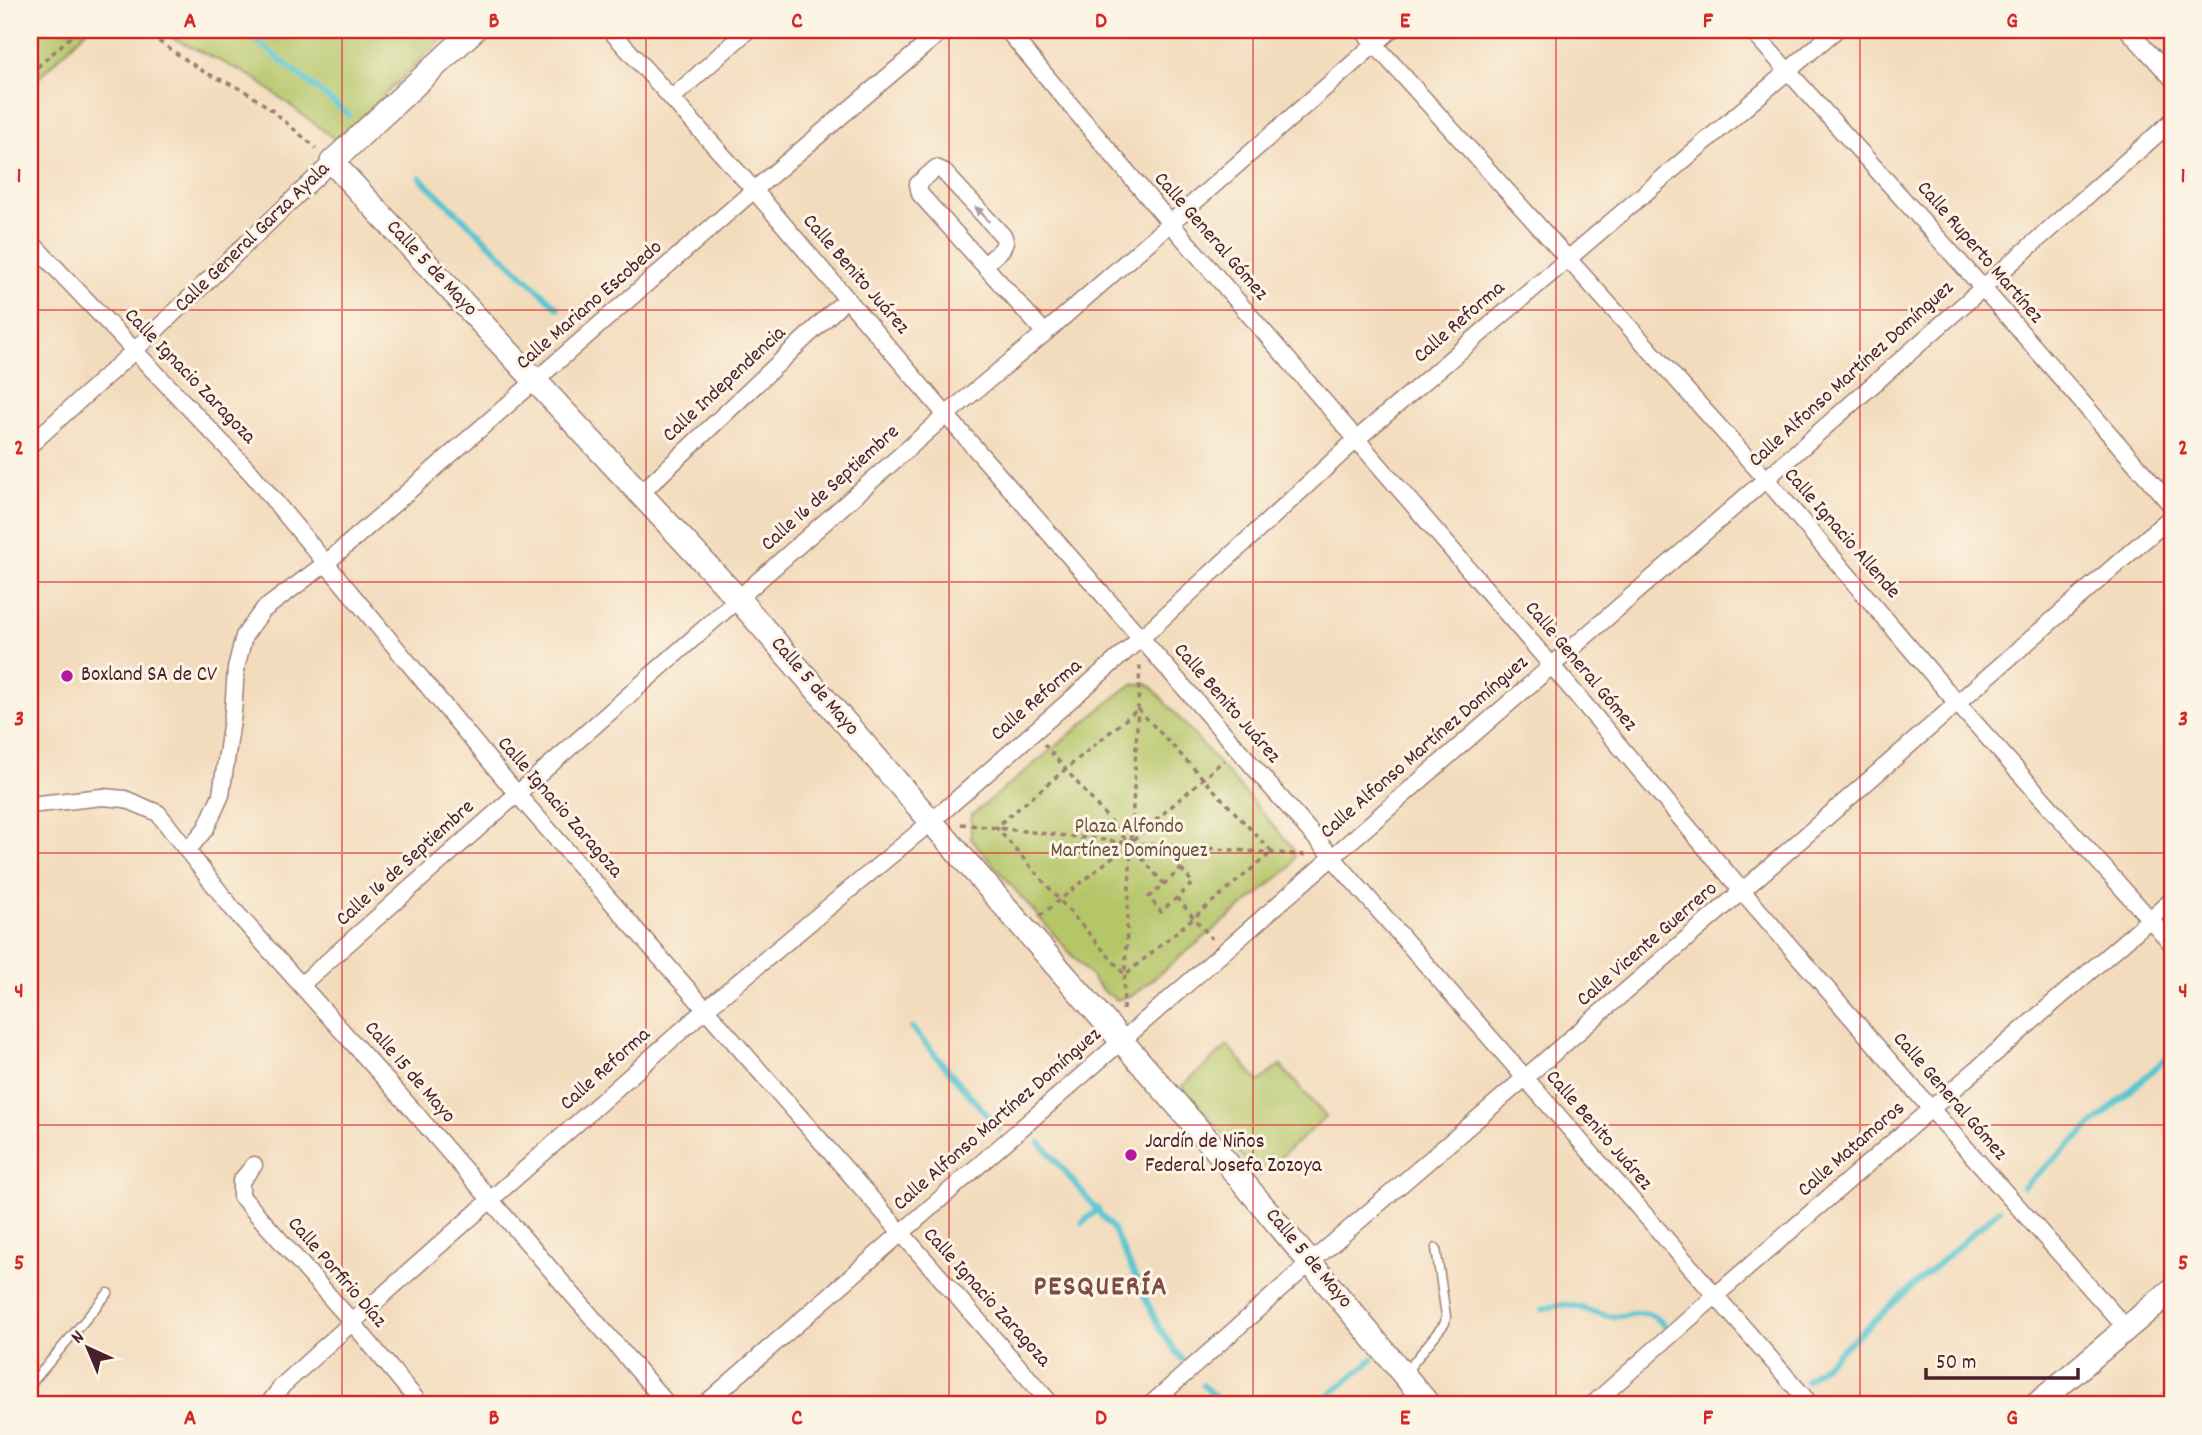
<svg xmlns="http://www.w3.org/2000/svg" width="2202" height="1435" font-family="Dekko,sans-serif">
  <rect width="100%" height="100%" fill="#fcf5e5"/>
  <filter id="ink" filterUnits="userSpaceOnUse"><feTurbulence type="fractalNoise" baseFrequency=".0143" numOctaves="2"/><feDisplacementMap in="SourceGraphic" scale="14" xChannelSelector="R" yChannelSelector="G"/><feConvolveMatrix kernelMatrix="1 2 1 2 8 2 1 2 1" color-interpolation-filters="sRGB"/></filter>
  <filter id="wash" filterUnits="userSpaceOnUse"><feTurbulence type="fractalNoise" baseFrequency=".00686" numOctaves="4" result="noise"/><feDisplacementMap in="SourceGraphic" scale="28" xChannelSelector="R" yChannelSelector="G"/><feGaussianBlur stdDeviation="1.57" result="paint"/><feColorMatrix in="noise" values="0 0 0 0 0 0 0 0 0 0 0 0 0 0 0 0 0 1.4 0 .05"/><feComposite in="paint" operator="in"/></filter>
  <g filter="url(#wash)">
    <rect width="100%" height="100%" fill="#f3dcbd"/>
    <path fill="#b5c669" stroke="#80724a" stroke-width="2" d="M 30,30 L 87,30 L 30,86 Z
      M 156,30 L 452,30 L 337,141 L 253,77 Z
      M 1146,683 L 1152,687 L 1293,848 L 1295,857 L 1290,868 L 1133,995 L 1117,1000 L 1104,992 L 971,839 L 971,816 L 1126,688 L 1132,685 Z
      M 1228,1046 L 1259,1082 L 1280,1065 L 1326,1117 L 1259,1176 L 1182,1086 Z"/>
    <g fill="none" stroke-linecap="round" stroke-linejoin="round">
      <path stroke="#59c5d0" stroke-width="6" d="M 243,30 L 349,115
        M 420,178 L 558,308
        M 912,1028 L 999,1129
        M 1040,1142 L 1113,1229 L 1160,1329 L 1182,1360
        M 2023,1187 L 2172,1053
        M 1082,1223 L 1098,1209
        M 1542,1310 C 1570,1298 1581,1310 1607,1316 C 1631,1320 1642,1301 1665,1326
        M 1806,1381 L 2000,1209
        M 1203,1385 L 1223,1405
        M 1317,1405 L 1373,1359"/>
    </g>
  </g>
  <g filter="url(#ink)">
    <g fill="none" stroke-linecap="round" stroke-linejoin="round">
      <g stroke="#9e7e74" stroke-width="11">
        <path id="lane" d="M 1406,1372 L 1445,1323 L 1446,1316 L 1436,1248
          M 30,1385 L 108,1293"/>
      </g>
      <g stroke="#9e7e74" stroke-width="19">
        <path id="street" d="M 610,30 L 754,190 L 946,415 L 1811,1405
          M 1007,30 L 1171,224 L 1552,666 L 1742,891 L 1931,1109 L 2126,1328
          M 1362,30 L 1766,479 L 1957,703 L 2172,944
          M 1751,30 L 1982,287 L 2172,506
          M 2128,30 L 2172,78
          M 672,98 L 748,30
          M 30,241 L 252,474 L 517,794 L 1052,1405
          M 985,265 L 1002,249 L 1005,242 L 1004,237 L 943,171 L 936,168 L 918,184 L 920,194 L 1045,333
          M 30,445 L 135,350 L 332,162
          M 641,493 L 838,307
          M 30,805 L 102,797 L 125,799 L 158,813 L 232,908 L 411,1108 L 668,1405
          M 188,850 L 206,828 L 221,795 L 233,713 L 236,668 L 244,636 L 263,610 L 325,564 L 754,190 L 943,30
          M 302,984 L 946,415 L 1045,333 L 1391,30
          M 254,1165 L 241,1181 L 241,1196 L 352,1322 L 421,1405
          M 268,1405 L 282,1386 L 320,1351 L 707,1008 L 931,822 L 1141,638 L 1357,439 L 1836,30
          M 704,1405 L 1766,479 L 2172,121
          M 1150,1405 L 1311,1262 L 1742,891 L 2172,516
          M 1592,1405 L 1715,1296 L 2172,900"/>
      </g>
      <g stroke="#9e7e74" stroke-width="26">
        <path id="secondary" d="M 474,30 L 332,162 L 739,600 L 1212,1145 L 1429,1405
          M 2036,1405 L 2172,1290"/>
      </g>
      <path stroke="#9e7e74" stroke-width="3.5" stroke-dasharray="5 5" stroke-linecap="butt" d="M 142,30 L 204,72 L 243,90 L 268,107 L 316,148
        M 30,74 L 78,30
        M 1138,709 L 1272,852 L 1125,975 L 996,827 Z
        M 1044,744 L 1164,884
        M 961,824 L 1130,843 L 1305,855
        M 1181,869 L 1193,883 L 1161,912 L 1149,897 Z
        M 1177,898 L 1212,939
        M 1040,916 L 1130,843 L 1224,760
        M 1123,1010 L 1140,665"/>
      <use href="#lane" stroke="#fff" stroke-width="8"/>
      <use href="#street" stroke="#fff" stroke-width="16"/>
      <use href="#secondary" stroke="#fff" stroke-width="23"/>
    </g>
    <defs><path id="oneway-solid" d="M-6-.8H1V-3.2L6.5 0L1 3.2V.8H-6Z" transform="scale(1.75)"/></defs>
    <use fill="#ae9aa0" href="#oneway-solid" transform="translate(982 214) rotate(-133)"/>
  </g>
  <path fill="none" stroke="#d62828" stroke-width="2" stroke-opacity="0.55" d="M 342,30 L 342,1405M 646,30 L 646,1405M 949,30 L 949,1405M 1253,30 L 1253,1405M 1556,30 L 1556,1405M 1860,30 L 1860,1405M 30,310 L 2172,310M 30,582 L 2172,582M 30,853 L 2172,853M 30,1125 L 2172,1125"/>
  <g fill="#b5179e" stroke="#fcf5e5" stroke-width="2.5">
    <circle cx="67" cy="676" r="7"/>
    <circle cx="1131" cy="1155" r="7"/>
  </g>
  <g text-anchor="middle" dominant-baseline="central" stroke-width="6" stroke-linejoin="round" paint-order="stroke">
    <g font-size="21" fill="#4a1f2b" stroke="#fcf5e5">
      <text transform="translate(1210 237) rotate(49)">Calle General Gómez</text>
      <text transform="translate(253 238) rotate(-44)">Calle General Garza Ayala</text>
      <text transform="translate(1979 253) rotate(49)">Calle Ruperto Martínez</text>
      <text transform="translate(431 269) rotate(47)">Calle 5 de Mayo</text>
      <text transform="translate(855 275) rotate(49)">Calle Benito Juárez</text>
      <text transform="translate(590 306) rotate(-41)">Calle Mariano Escobedo</text>
      <text transform="translate(1460 323) rotate(-41)">Calle Reforma</text>
      <text transform="translate(1852 375) rotate(-42)">Calle Alfonso Martínez Domínguez</text>
      <text transform="translate(189 377) rotate(46)">Calle Ignacio Zaragoza</text>
      <text transform="translate(725 385) rotate(-43)">Calle Independencia</text>
      <text transform="translate(831 489) rotate(-42)">Calle 16 de Septiembre</text>
      <text transform="translate(1841 534) rotate(49)">Calle Ignacio Allende</text>
      <text transform="translate(1580 667) rotate(50)">Calle General Gómez</text>
      <text transform="translate(814 687) rotate(49)">Calle 5 de Mayo</text>
      <text transform="translate(1037 701) rotate(-41)">Calle Reforma</text>
      <text transform="translate(1226 704) rotate(49)">Calle Benito Juárez</text>
      <text transform="translate(1425 748) rotate(-41)">Calle Alfonso Martínez Domínguez</text>
      <text transform="translate(559 808) rotate(49)">Calle Ignacio Zaragoza</text>
      <text transform="translate(406 864) rotate(-42)">Calle 16 de Septiembre</text>
      <text transform="translate(1648 945) rotate(-41)">Calle Vicente Guerrero</text>
      <text transform="translate(606 1070) rotate(-42)">Calle Reforma</text>
      <text transform="translate(409 1073) rotate(49)">Calle 15 de Mayo</text>
      <text transform="translate(1949 1097) rotate(49)">Calle General Gómez</text>
      <text transform="translate(998 1120) rotate(-41)">Calle Alfonso Martínez Domínguez</text>
      <text transform="translate(1598 1131) rotate(49)">Calle Benito Juárez</text>
      <text transform="translate(1852 1150) rotate(-41)">Calle Matamoros</text>
      <text transform="translate(1308 1259) rotate(50)">Calle 5 de Mayo</text>
      <text transform="translate(336 1273) rotate(49)">Calle Porfirio Díaz</text>
      <text transform="translate(986 1298) rotate(48)">Calle Ignacio Zaragoza</text>
    </g>
    <g font-size="21" fill="#4a1f2b" stroke="#fcf5e5" text-anchor="start">
      <text x="81" y="676">Boxland SA de CV</text>
      <text x="1145" y="1143">Jardín de Niños<tspan x="1145" dy="24">Federal Josefa Zozoya</tspan></text>
    </g>
    <g font-size="21" fill="#6a513e" stroke="#fcf5e5">
      <text x="1129" y="828">Plaza Alfondo<tspan x="1129" dy="24">Martínez Domínguez</tspan></text>
    </g>
    <g font-size="28" font-weight="bold" letter-spacing="2" fill="#7e4c48" stroke="#fcf5e5">
      <text x="1101" y="1289">PESQUERÍA</text>
    </g>
  </g>
  <rect width="2202" height="1435" fill="none" stroke="#fcf5e5" stroke-width="77"/>
  <g transform="translate(88 1348) rotate(316)" stroke="#fcf5e5" stroke-width="5" paint-order="stroke">
  <path d="M0-5L12 26L0 18L-12 26Z" fill="#4a1f2b"/>
  <text y="-10" font-size="19" font-weight="bold" text-anchor="middle" fill="#4a1f2b">N</text>
  </g>
  <path d="M1926 1368v10h152v-10" fill="none" stroke="#4a1f2b" stroke-width="3.5"/>
  <text x="1936" y="1368" font-size="21" fill="#4a1f2b" stroke="#fcf5e5" stroke-width="5" paint-order="stroke">50 m</text>
  <rect x="38" y="38" width="2126" height="1358" fill="none" stroke="#d62828" stroke-width="2.5"/>
  <g font-size="23" text-anchor="middle" font-weight="bold" fill="#d62828">
    <text x="190" y="27">A</text>
    <text x="494" y="27">B</text>
    <text x="797" y="27">C</text>
    <text x="1101" y="27">D</text>
    <text x="1405" y="27">E</text>
    <text x="1708" y="27">F</text>
    <text x="2012" y="27">G</text>
    <text x="19" y="182">1</text>
    <text x="2183" y="182">1</text>
    <text x="19" y="454">2</text>
    <text x="2183" y="454">2</text>
    <text x="19" y="725">3</text>
    <text x="2183" y="725">3</text>
    <text x="19" y="997">4</text>
    <text x="2183" y="997">4</text>
    <text x="19" y="1269">5</text>
    <text x="2183" y="1269">5</text>
    <text x="190" y="1424">A</text>
    <text x="494" y="1424">B</text>
    <text x="797" y="1424">C</text>
    <text x="1101" y="1424">D</text>
    <text x="1405" y="1424">E</text>
    <text x="1708" y="1424">F</text>
    <text x="2012" y="1424">G</text>
  </g>
</svg>
